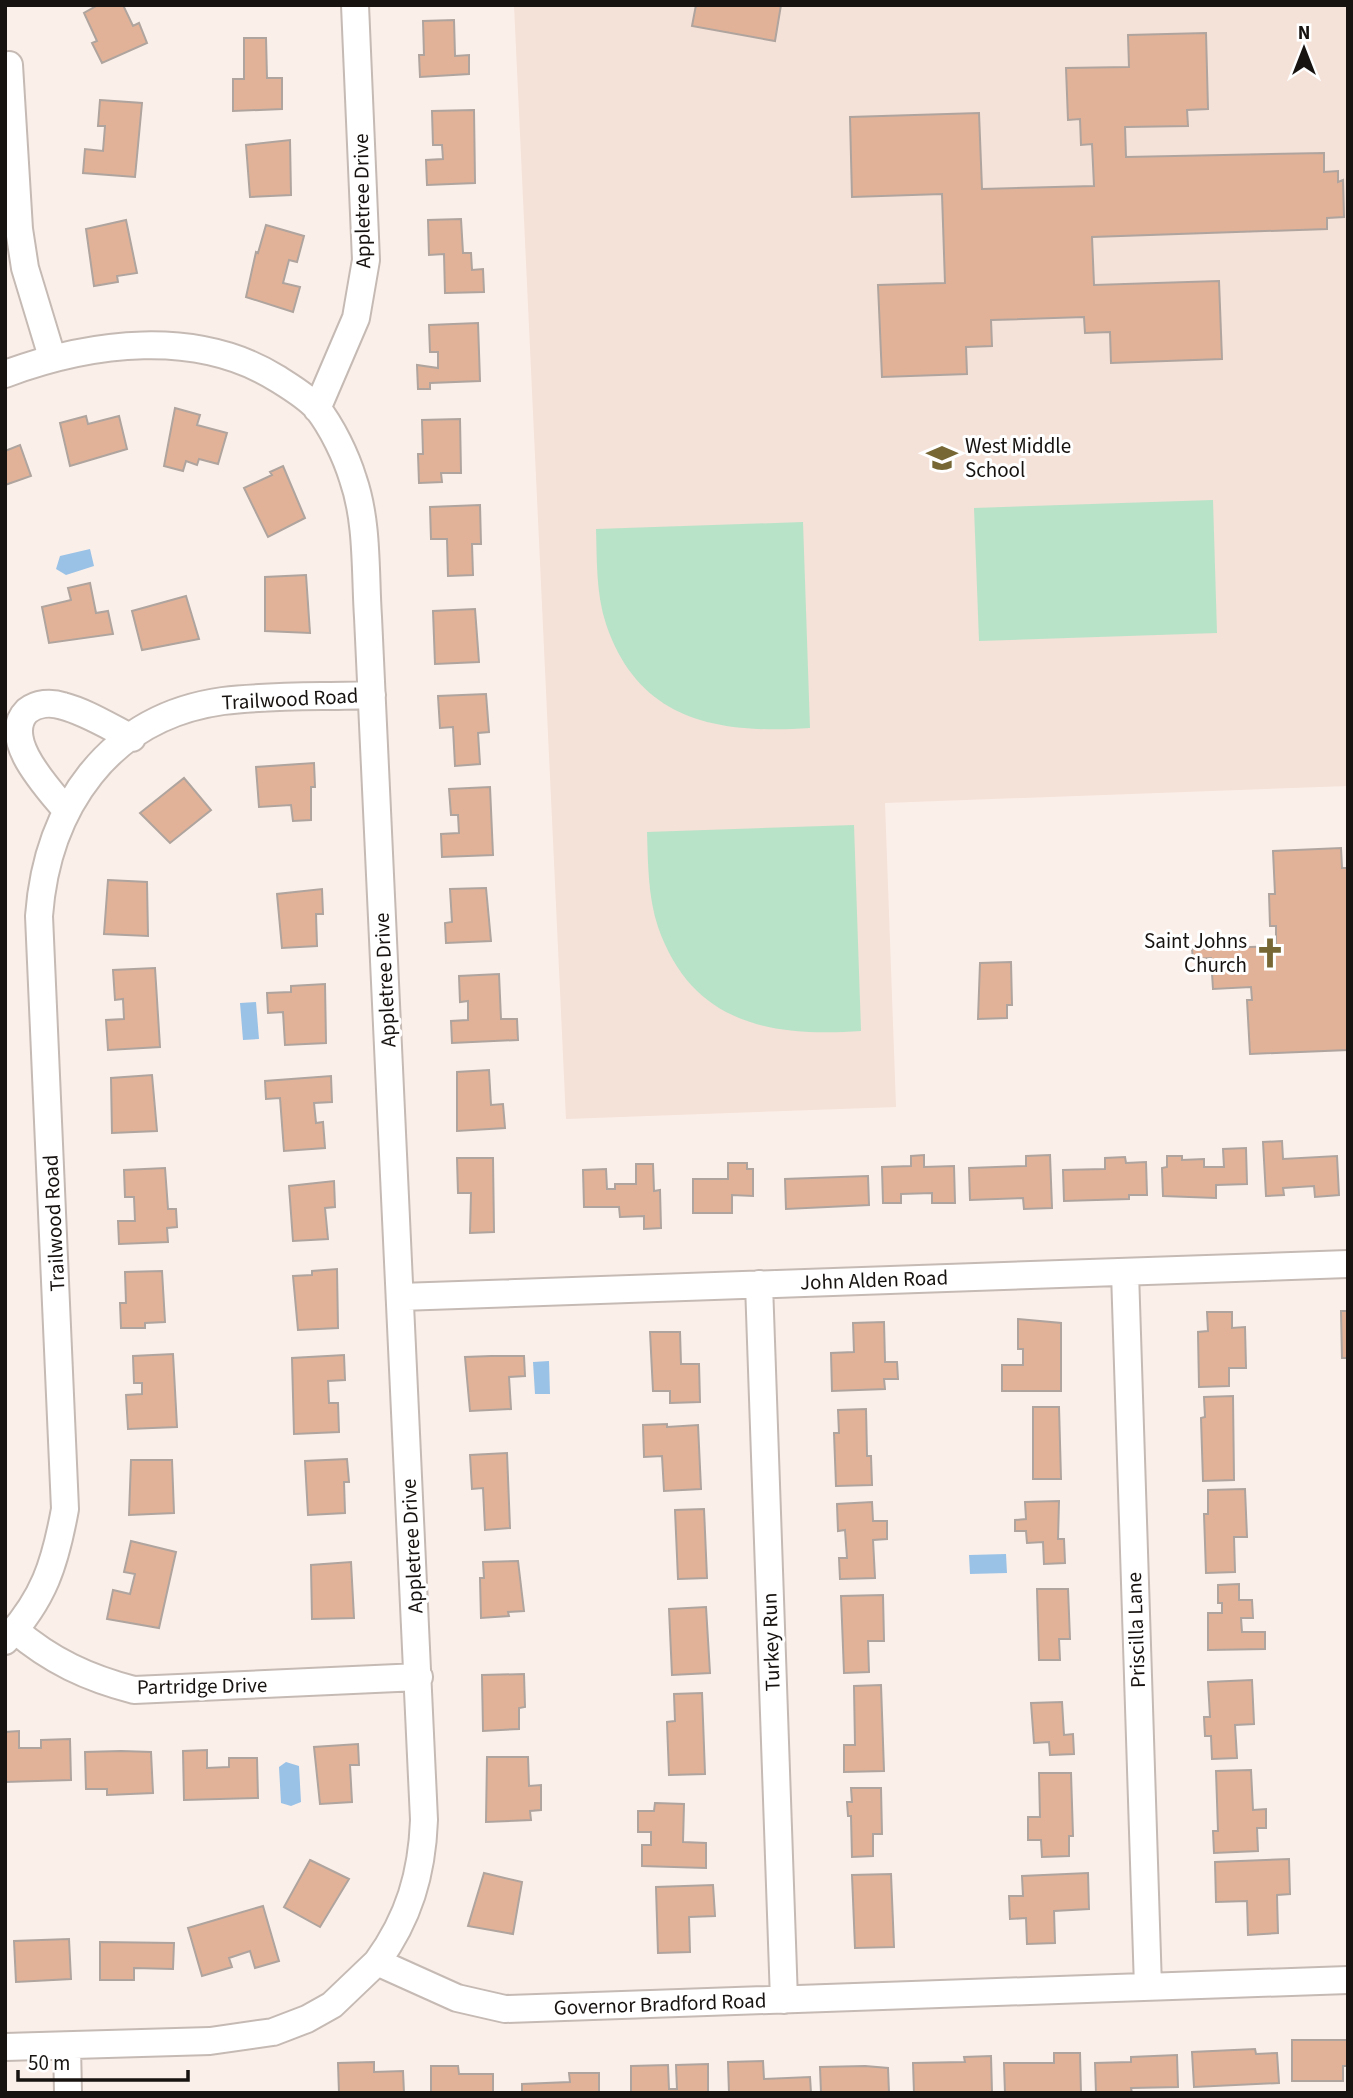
<svg xmlns="http://www.w3.org/2000/svg" width="1353" height="2098" font-family="'Source Sans 3',sans-serif">
  <rect width="100%" height="100%" fill="#fbefe9"/>
  <path fill="#f4e1d7" d="M 514,5 L 1348,5 L 1348,786 L 885,803 L 896,1107 L 566,1119 Z"/>
  <path fill="#b8e3c8" d="M 1213,500 L 1217,633 L 979,641 L 974,508 Z
    M 803,522 L 810,728 C 719,734 639,722 606,624 C 596,594 597,560 596,529 Z
    M 854,825 L 861,1031 C 770,1037 692,1024 658,927 C 648,897 648,863 647,832 Z"/>
  <path fill="#9ac2e6" d="M 90,549 L 94,566 L 66,575 L 56,569 L 60,556 Z
    M 256,1002 L 259,1039 L 243,1040 L 240,1003 Z
    M 549,1361 L 550,1394 L 535,1394 L 533,1362 Z
    M 1006,1554 L 1007,1573 L 970,1574 L 969,1555 Z
    M 286,1762 L 299,1766 L 301,1802 L 291,1806 L 281,1803 L 279,1767 Z"/>
  <path fill="#e2b298" stroke="#afa49e" stroke-width="2" d="M 98,5 L 123,5 L 133,26 L 139,23 L 147,43 L 102,63 L 92,43 L 97,41 L 84,13 Z
    M 696,5 L 781,5 L 775,41 L 692,26 Z
    M 454,20 L 455,56 L 469,55 L 469,74 L 420,77 L 419,55 L 424,55 L 423,21 Z
    M 1206,33 L 1208,109 L 1187,110 L 1188,126 L 1125,127 L 1126,157 L 1324,153 L 1324,172 L 1338,171 L 1338,182 L 1343,180 L 1344,217 L 1327,218 L 1327,229 L 1092,237 L 1094,285 L 1219,281 L 1222,359 L 1111,363 L 1110,332 L 1085,333 L 1084,317 L 991,320 L 992,346 L 966,347 L 967,374 L 882,377 L 878,285 L 945,283 L 942,194 L 852,197 L 850,117 L 979,113 L 982,189 L 1094,186 L 1092,144 L 1081,145 L 1080,119 L 1068,120 L 1066,68 L 1129,67 L 1128,35 Z
    M 244,38 L 266,38 L 267,78 L 282,78 L 282,109 L 233,111 L 233,79 L 244,79 Z
    M 100,100 L 142,103 L 135,177 L 83,173 L 85,149 L 103,151 L 105,126 L 98,126 Z
    M 474,110 L 475,183 L 427,185 L 426,160 L 443,159 L 442,145 L 433,145 L 432,111 Z
    M 290,140 L 291,195 L 250,197 L 246,145 Z
    M 461,219 L 463,253 L 471,253 L 472,270 L 483,269 L 484,292 L 445,293 L 444,254 L 429,255 L 428,220 Z
    M 126,220 L 137,273 L 117,276 L 118,282 L 94,286 L 86,229 Z
    M 266,225 L 304,236 L 297,262 L 289,260 L 283,283 L 300,287 L 293,312 L 246,297 L 256,252 L 258,253 Z
    M 478,323 L 480,381 L 430,383 L 430,389 L 418,389 L 417,365 L 438,368 L 438,352 L 430,352 L 429,325 Z
    M 175,408 L 200,415 L 197,425 L 227,433 L 218,464 L 199,459 L 197,465 L 186,461 L 183,471 L 164,466 Z
    M 86,416 L 88,424 L 119,416 L 127,449 L 70,466 L 60,423 Z
    M 460,419 L 461,473 L 441,473 L 442,482 L 419,483 L 418,454 L 423,454 L 422,420 Z
    M 20,445 L 31,476 L 5,485 L 5,451 Z
    M 283,466 L 305,518 L 268,537 L 244,488 L 272,475 L 270,472 Z
    M 480,505 L 481,544 L 472,544 L 473,575 L 448,576 L 447,539 L 431,539 L 430,507 Z
    M 306,575 L 310,633 L 265,631 L 265,577 Z
    M 90,583 L 96,613 L 108,611 L 113,634 L 49,643 L 42,607 L 71,600 L 68,588 Z
    M 186,596 L 199,639 L 142,650 L 132,611 Z
    M 475,609 L 479,662 L 435,664 L 433,611 Z
    M 486,694 L 489,732 L 478,733 L 480,764 L 455,766 L 453,727 L 440,728 L 438,696 Z
    M 314,763 L 315,787 L 311,787 L 311,820 L 293,821 L 291,805 L 259,807 L 256,767 Z
    M 184,778 L 211,810 L 170,843 L 140,813 Z
    M 490,787 L 493,855 L 442,857 L 441,834 L 459,833 L 458,815 L 451,815 L 449,789 Z
    M 1341,848 L 1342,868 L 1347,868 L 1348,892 L 1348,1050 L 1250,1054 L 1247,1000 L 1252,1000 L 1251,987 L 1213,989 L 1211,958 L 1193,959 L 1192,949 L 1276,946 L 1276,926 L 1270,926 L 1269,894 L 1275,894 L 1273,851 Z
    M 108,880 L 147,882 L 148,936 L 104,934 Z
    M 486,888 L 491,941 L 446,943 L 445,923 L 452,922 L 450,889 Z
    M 322,889 L 323,914 L 316,914 L 317,946 L 282,948 L 277,894 Z
    M 1011,962 L 1012,1005 L 1007,1005 L 1007,1018 L 978,1019 L 980,963 Z
    M 155,968 L 160,1047 L 108,1050 L 106,1020 L 124,1019 L 123,999 L 115,1000 L 113,970 Z
    M 499,974 L 501,1019 L 517,1019 L 518,1040 L 452,1043 L 451,1021 L 468,1020 L 468,1001 L 460,1002 L 459,976 Z
    M 325,984 L 326,1043 L 285,1045 L 283,1012 L 268,1013 L 267,993 L 291,992 L 291,986 Z
    M 489,1070 L 491,1105 L 503,1104 L 505,1128 L 457,1131 L 457,1072 Z
    M 152,1075 L 157,1131 L 112,1133 L 111,1078 Z
    M 331,1076 L 332,1102 L 314,1103 L 316,1123 L 323,1122 L 325,1148 L 284,1151 L 280,1098 L 266,1099 L 265,1081 Z
    M 1282,1141 L 1283,1159 L 1337,1156 L 1339,1195 L 1315,1197 L 1314,1186 L 1283,1188 L 1284,1195 L 1266,1196 L 1263,1142 Z
    M 1246,1148 L 1247,1184 L 1216,1185 L 1216,1198 L 1163,1196 L 1162,1168 L 1167,1167 L 1167,1156 L 1182,1156 L 1182,1160 L 1204,1159 L 1204,1167 L 1224,1167 L 1223,1149 Z
    M 924,1155 L 924,1167 L 954,1166 L 955,1203 L 932,1203 L 932,1193 L 901,1194 L 901,1203 L 883,1203 L 882,1167 L 911,1166 L 911,1156 Z
    M 1050,1155 L 1052,1208 L 1024,1209 L 1023,1198 L 970,1200 L 969,1168 L 1026,1166 L 1026,1156 Z
    M 1125,1157 L 1126,1163 L 1146,1162 L 1147,1195 L 1129,1195 L 1129,1199 L 1064,1201 L 1063,1170 L 1105,1169 L 1105,1158 Z
    M 457,1158 L 493,1158 L 494,1232 L 470,1233 L 471,1193 L 458,1193 Z
    M 728,1163 L 747,1163 L 747,1169 L 753,1169 L 753,1196 L 732,1195 L 732,1213 L 693,1213 L 693,1179 L 728,1179 Z
    M 636,1164 L 653,1164 L 654,1191 L 660,1190 L 661,1228 L 644,1229 L 644,1216 L 620,1217 L 619,1207 L 584,1207 L 583,1170 L 606,1169 L 607,1189 L 615,1189 L 615,1184 L 636,1184 Z
    M 165,1168 L 168,1209 L 176,1209 L 177,1227 L 167,1228 L 168,1242 L 119,1244 L 118,1221 L 135,1221 L 134,1197 L 125,1197 L 124,1170 Z
    M 868,1176 L 869,1205 L 786,1209 L 785,1179 Z
    M 334,1181 L 335,1207 L 325,1208 L 328,1239 L 293,1241 L 289,1186 Z
    M 337,1269 L 338,1328 L 298,1330 L 293,1276 L 312,1275 L 312,1271 Z
    M 162,1271 L 165,1322 L 145,1323 L 145,1328 L 121,1328 L 120,1303 L 126,1303 L 125,1272 Z
    M 1341,1311 L 1348,1311 L 1348,1358 L 1342,1358 Z
    M 1207,1312 L 1232,1312 L 1232,1328 L 1245,1327 L 1246,1368 L 1229,1368 L 1229,1386 L 1199,1387 L 1198,1332 L 1208,1331 Z
    M 1018,1319 L 1061,1323 L 1061,1391 L 1002,1391 L 1002,1365 L 1023,1365 L 1023,1349 L 1018,1349 Z
    M 884,1322 L 885,1362 L 897,1362 L 898,1379 L 884,1379 L 885,1389 L 832,1391 L 831,1353 L 854,1352 L 853,1323 Z
    M 650,1332 L 680,1332 L 681,1364 L 699,1364 L 700,1402 L 670,1403 L 670,1391 L 653,1391 Z
    M 173,1354 L 177,1427 L 128,1429 L 126,1395 L 142,1394 L 142,1383 L 134,1383 L 133,1356 Z
    M 344,1355 L 345,1380 L 328,1381 L 329,1403 L 338,1403 L 339,1432 L 294,1434 L 292,1358 Z
    M 491,1356 L 524,1356 L 525,1376 L 509,1377 L 511,1409 L 470,1411 L 465,1357 Z
    M 1233,1396 L 1234,1480 L 1203,1481 L 1201,1418 L 1205,1417 L 1204,1397 Z
    M 1033,1407 L 1059,1407 L 1061,1479 L 1033,1479 Z
    M 866,1409 L 867,1456 L 871,1456 L 872,1485 L 836,1486 L 834,1433 L 839,1433 L 838,1410 Z
    M 667,1424 L 667,1427 L 698,1425 L 701,1489 L 664,1491 L 662,1456 L 644,1457 L 643,1425 Z
    M 507,1453 L 510,1528 L 485,1530 L 483,1488 L 472,1489 L 470,1455 Z
    M 347,1459 L 349,1482 L 344,1482 L 345,1513 L 308,1515 L 305,1461 Z
    M 131,1460 L 172,1460 L 174,1513 L 129,1515 Z
    M 1245,1489 L 1247,1537 L 1234,1537 L 1235,1572 L 1206,1573 L 1204,1514 L 1208,1514 L 1208,1490 Z
    M 1059,1501 L 1058,1539 L 1064,1539 L 1065,1563 L 1044,1564 L 1043,1542 L 1027,1543 L 1026,1531 L 1015,1531 L 1015,1520 L 1026,1519 L 1025,1502 Z
    M 872,1502 L 873,1521 L 887,1521 L 887,1539 L 873,1540 L 875,1578 L 840,1579 L 839,1558 L 847,1558 L 845,1530 L 838,1531 L 837,1504 Z
    M 704,1509 L 707,1578 L 678,1579 L 675,1510 Z
    M 131,1541 L 176,1552 L 159,1628 L 107,1619 L 113,1590 L 130,1594 L 135,1574 L 124,1572 Z
    M 518,1561 L 524,1611 L 508,1612 L 509,1616 L 481,1618 L 480,1578 L 484,1578 L 483,1562 Z
    M 351,1562 L 354,1618 L 312,1619 L 311,1565 Z
    M 1239,1584 L 1239,1600 L 1252,1600 L 1253,1618 L 1241,1618 L 1242,1632 L 1265,1632 L 1265,1649 L 1208,1650 L 1208,1613 L 1222,1613 L 1222,1603 L 1218,1603 L 1218,1585 Z
    M 1037,1589 L 1068,1589 L 1070,1639 L 1059,1639 L 1060,1660 L 1039,1660 Z
    M 883,1595 L 884,1641 L 868,1641 L 869,1672 L 844,1673 L 841,1596 Z
    M 706,1607 L 710,1673 L 672,1675 L 669,1609 Z
    M 524,1674 L 525,1707 L 519,1708 L 519,1729 L 483,1731 L 482,1675 Z
    M 1252,1680 L 1254,1724 L 1235,1725 L 1237,1758 L 1212,1759 L 1211,1736 L 1205,1736 L 1204,1717 L 1210,1717 L 1208,1682 Z
    M 881,1685 L 884,1771 L 844,1772 L 844,1745 L 855,1745 L 854,1686 Z
    M 702,1693 L 705,1774 L 669,1775 L 667,1722 L 675,1721 L 674,1694 Z
    M 1062,1702 L 1064,1735 L 1073,1734 L 1074,1754 L 1050,1755 L 1049,1742 L 1034,1743 L 1031,1703 Z
    M 19,1731 L 19,1748 L 41,1748 L 41,1740 L 70,1739 L 71,1780 L 5,1782 L 5,1732 Z
    M 358,1744 L 359,1765 L 350,1765 L 352,1802 L 320,1804 L 314,1747 Z
    M 207,1750 L 207,1768 L 229,1767 L 229,1758 L 257,1758 L 258,1798 L 184,1800 L 183,1751 Z
    M 121,1751 L 151,1752 L 153,1793 L 107,1795 L 107,1789 L 86,1789 L 85,1752 Z
    M 487,1757 L 528,1757 L 529,1786 L 541,1785 L 541,1810 L 530,1811 L 531,1820 L 486,1822 Z
    M 1251,1770 L 1253,1810 L 1266,1809 L 1266,1828 L 1257,1828 L 1258,1851 L 1214,1853 L 1213,1831 L 1218,1831 L 1216,1771 Z
    M 1039,1773 L 1071,1773 L 1073,1836 L 1069,1836 L 1069,1856 L 1042,1857 L 1041,1840 L 1028,1840 L 1028,1817 L 1040,1817 Z
    M 851,1788 L 881,1788 L 882,1834 L 873,1834 L 873,1856 L 852,1857 L 851,1816 L 848,1816 L 847,1802 L 852,1802 Z
    M 655,1803 L 684,1804 L 683,1842 L 706,1843 L 706,1868 L 642,1866 L 642,1845 L 651,1845 L 651,1832 L 638,1832 L 638,1811 L 654,1811 Z
    M 1289,1859 L 1290,1894 L 1277,1895 L 1278,1933 L 1248,1935 L 1247,1901 L 1216,1902 L 1215,1862 Z
    M 310,1860 L 349,1879 L 320,1927 L 284,1907 Z
    M 484,1873 L 522,1882 L 513,1934 L 468,1926 Z
    M 1088,1873 L 1089,1909 L 1054,1911 L 1055,1943 L 1027,1944 L 1026,1918 L 1010,1919 L 1009,1896 L 1023,1896 L 1022,1876 Z
    M 891,1874 L 894,1947 L 855,1948 L 852,1875 Z
    M 713,1885 L 715,1916 L 689,1917 L 690,1952 L 658,1953 L 656,1887 Z
    M 263,1906 L 279,1961 L 255,1968 L 250,1951 L 229,1958 L 232,1967 L 202,1976 L 188,1928 Z
    M 69,1939 L 71,1979 L 16,1982 L 14,1941 Z
    M 100,1942 L 174,1943 L 173,1969 L 134,1968 L 134,1980 L 100,1980 Z
    M 1292,2040 L 1348,2040 L 1348,2066 L 1343,2066 L 1343,2081 L 1292,2081 Z
    M 1255,2049 L 1256,2054 L 1277,2053 L 1279,2083 L 1194,2087 L 1192,2052 Z
    M 1054,2053 L 1080,2053 L 1081,2093 L 1005,2093 L 1004,2063 L 1054,2063 Z
    M 1177,2055 L 1178,2087 L 1131,2088 L 1132,2093 L 1096,2093 L 1095,2063 L 1131,2062 L 1131,2057 Z
    M 991,2056 L 992,2093 L 914,2093 L 913,2063 L 965,2062 L 964,2057 Z
    M 763,2061 L 764,2079 L 810,2077 L 811,2093 L 729,2093 L 728,2062 Z
    M 374,2062 L 374,2072 L 403,2071 L 404,2093 L 339,2093 L 338,2063 Z
    M 708,2064 L 708,2093 L 631,2093 L 631,2066 L 668,2065 L 669,2089 L 677,2089 L 676,2065 Z
    M 431,2066 L 458,2066 L 459,2074 L 493,2074 L 493,2093 L 431,2093 Z
    M 865,2066 L 888,2068 L 889,2093 L 821,2093 L 820,2067 Z
    M 569,2073 L 599,2073 L 599,2093 L 522,2093 L 522,2084 L 570,2082 Z"/>
  <g fill="none" stroke-linecap="round" stroke-linejoin="round">
    <g stroke="#c6bab4" stroke-width="30">
      <path id="minor" d="M 9,65 L 19,229 L 25,268 L 52,357
        M 5,374 C 91,342 197,328 278,379 C 292,388 306,396 317,408 C 332,427 346,456 353,479 C 368,522 365,573 368,617 L 424,1820 C 422,1874 409,1918 377,1962
        M 317,409 L 356,318 L 366,260 L 355,5
        M 65,809 C 47,787 0,738 27,711 C 37,703 51,702 63,706 C 86,712 110,727 132,738
        M 1125,1272 L 1148,1987
        M 759,1284 L 784,2000
        M 400,1297 L 1348,1264
        M 15,1630 C 51,1661 88,1678 134,1690 L 419,1677
        M 5,1641 C 44,1599 55,1564 65,1509 L 39,916 C 47,808 108,717 223,701 C 271,695 323,697 372,695
        M 67,2046 L 68,2093
        M 5,2047 L 210,2041 L 273,2032 L 307,2019 L 332,2005 L 377,1962 L 457,1998 L 505,2009 L 1348,1980"/>
    </g>
    <use href="#minor" stroke="#fff" stroke-width="26"/>
  </g>
  <defs>
    <g id="school-bare" transform="scale(2.415)"><path d="M0-5L7-2L0 1L-7-2ZM-4 1L0 2.5L4 1V4Q0 6-4 4Z" fill="#766734" stroke="#fff" stroke-width="2.5" paint-order="stroke"/></g>
    <g id="church-bare" transform="scale(2.415)"><path d="M-1.2-6h2.4v3.5h3.3v2.4h-3.3V6h-2.4V-.1h-3.3v-2.4h3.3Z" fill="#766734" stroke="#fff" stroke-width="2.5" paint-order="stroke"/></g>
  </defs>
  <g fill-rule="evenodd">
    <use href="#school-bare" x="942" y="458"/>
    <use href="#church-bare" x="1270" y="953"/>
  </g>
  <g text-anchor="middle" dominant-baseline="central" stroke-width="6" stroke-linejoin="round" paint-order="stroke">
    <g font-size="21" fill="#171311" stroke="#fff">
      <text transform="translate(362 201) rotate(-91)">Appletree Drive</text>
      <text transform="translate(290 699) rotate(-3)">Trailwood Road</text>
      <text transform="translate(385 980) rotate(-93)">Appletree Drive</text>
      <text transform="translate(54 1223) rotate(-93)">Trailwood Road</text>
      <text transform="translate(874 1280) rotate(-2)">John Alden Road</text>
      <text transform="translate(412 1546) rotate(-93)">Appletree Drive</text>
      <text transform="translate(1136 1630) rotate(-92)">Priscilla Lane</text>
      <text transform="translate(771 1642) rotate(-92)">Turkey Run</text>
      <text transform="translate(202 1686) rotate(-1)">Partridge Drive</text>
      <text transform="translate(660 2004) rotate(-2)">Governor Bradford Road</text>
    </g>
    <g font-size="21" fill="#171311" stroke="#fff" text-anchor="start">
      <text x="965" y="446">West Middle<tspan x="965" dy="24">School</tspan></text>
      <text x="1247" y="941" text-anchor="end">Saint Johns<tspan x="1247" dy="24">Church</tspan></text>
    </g>
  </g>
  <rect width="1353" height="2098" fill="none" stroke="#171311" stroke-width="14"/>
  <g transform="translate(1304 49)" stroke="#ffffff" stroke-width="5" paint-order="stroke">
  <path d="M0-5L12 26L0 18L-12 26Z" fill="#171311"/>
  <text y="-10" font-size="19" font-weight="bold" text-anchor="middle" fill="#171311">N</text>
  </g>
  <path d="M18 2070v10h170v-10" fill="none" stroke="#171311" stroke-width="3.5"/>
  <text x="28" y="2070" font-size="21" fill="#171311" stroke="#ffffff" stroke-width="5" paint-order="stroke">50 m</text>
</svg>
